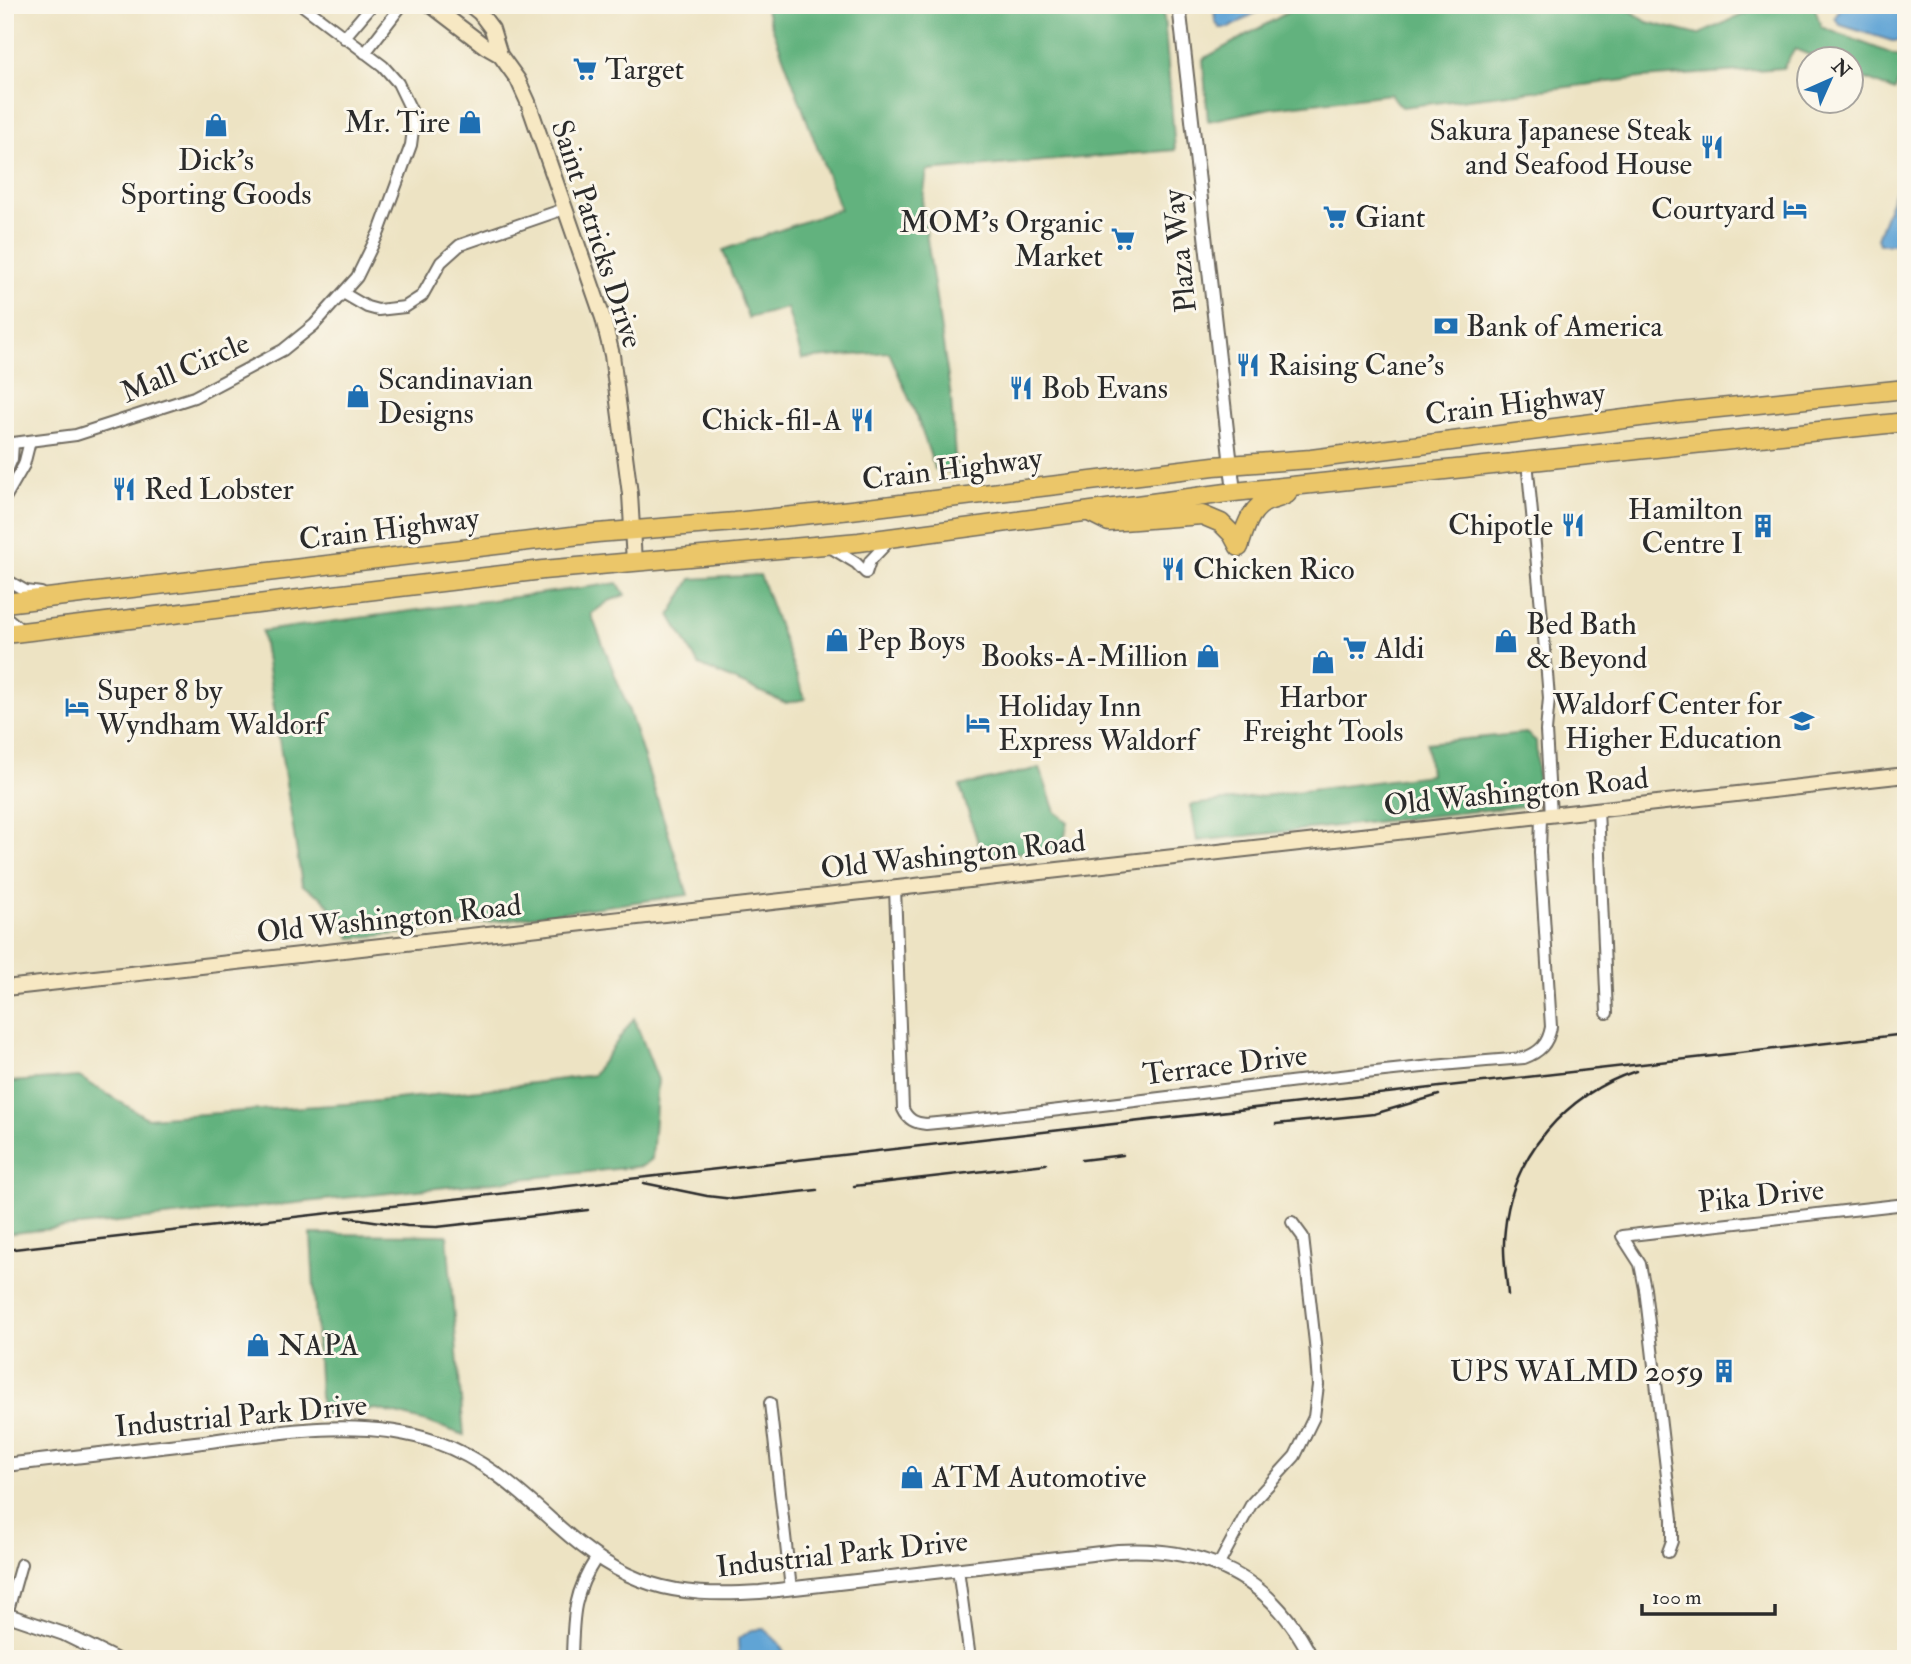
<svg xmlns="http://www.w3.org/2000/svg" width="1911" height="1664" font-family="'IM FELL Double Pica',serif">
  <rect width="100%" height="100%" fill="#fbf7ec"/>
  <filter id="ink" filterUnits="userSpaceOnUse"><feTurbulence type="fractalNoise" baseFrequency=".0143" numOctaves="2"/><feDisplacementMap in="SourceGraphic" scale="14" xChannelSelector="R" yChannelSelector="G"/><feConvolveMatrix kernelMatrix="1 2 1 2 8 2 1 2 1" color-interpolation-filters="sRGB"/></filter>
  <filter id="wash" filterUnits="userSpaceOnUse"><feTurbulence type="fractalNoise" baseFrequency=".00686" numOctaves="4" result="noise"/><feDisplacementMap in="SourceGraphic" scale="28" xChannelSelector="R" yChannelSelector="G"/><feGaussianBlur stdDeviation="1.57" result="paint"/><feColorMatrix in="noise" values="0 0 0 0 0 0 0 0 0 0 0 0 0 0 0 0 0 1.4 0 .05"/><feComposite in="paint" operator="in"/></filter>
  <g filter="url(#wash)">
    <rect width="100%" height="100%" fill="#ede3c3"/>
    <path fill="#62b27e" stroke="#466e54" stroke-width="2" d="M 764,5 L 1163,5 L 1175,150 L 927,171 L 922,206 L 951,397 L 956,473 L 935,469 L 917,417 L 889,352 L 802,359 L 787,308 L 748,318 L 723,250 L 840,209 Z
      M 1301,5 L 1622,5 L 1647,22 L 1698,35 L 1764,5 L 1814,5 L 1821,27 L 1906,59 L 1895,91 L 1852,73 L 1852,60 L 1819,59 L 1795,49 L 1783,68 L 1642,78 L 1402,107 L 1390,94 L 1271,108 L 1208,121 L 1203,59 Z
      M 760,575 L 805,699 L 786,703 L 699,665 L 670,615 L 691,579 Z
      M 618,583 L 625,595 L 609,601 L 591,614 L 628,708 L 688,895 L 408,933 L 351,938 L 323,898 L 302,885 L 262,631 Z
      M 1526,733 L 1536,741 L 1538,788 L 1533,801 L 1523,806 L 1197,841 L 1191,805 L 1430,775 L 1427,743 Z
      M 1040,768 L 1055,812 L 1068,822 L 1062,850 L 982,855 L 960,786 Z
      M 634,1018 L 658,1080 L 652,1159 L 643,1166 L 5,1234 L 5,1088 L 11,1082 L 79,1077 L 147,1118 L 360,1103 L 488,1089 L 593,1075 Z
      M 311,1234 L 447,1235 L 464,1435 L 430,1423 L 377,1409 L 321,1414 Z"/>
    <path fill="#61a4d5" stroke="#466880" stroke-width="2" d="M 1214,5 L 1269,5 L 1229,28 L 1220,28 L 1215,21 Z
      M 1662,5 L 1739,5 C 1713,10 1687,16 1662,5 Z
      M 1842,5 L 1906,5 L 1904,41 L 1892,41 L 1840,25 L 1835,18 Z
      M 1906,162 L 1906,185 L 1900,194 L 1896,213 L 1898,240 L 1896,244 L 1879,244 L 1877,238 Z
      M 764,1629 L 779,1643 L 787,1659 L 739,1659 L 738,1639 L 752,1630 Z"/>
  </g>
  <g filter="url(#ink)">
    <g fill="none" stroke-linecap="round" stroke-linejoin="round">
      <g stroke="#6f6b60" stroke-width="14">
        <path id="minor" d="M 344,38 L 372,5
          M 365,53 L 402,5
          M 343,293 L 367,307 L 378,310 L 405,307 L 422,296 L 441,262 L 460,245 L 564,209
          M 5,444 L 76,435 L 194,397 L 283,350 L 314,325 L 357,277 L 379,232 L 411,145 L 414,122 L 412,112 L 398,83 L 383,66 L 302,5
          M 1527,461 L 1545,649 L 1549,698 L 1546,731 L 1551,815
          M 5,475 L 12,459 L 13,443
          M 5,498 L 24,465 L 30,441
          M 828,546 L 856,563 L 866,573 L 870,561 L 891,539
          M 5,579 L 26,591 L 41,593
          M 5,616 L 24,632
          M 1598,809 L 1607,1013
          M 895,888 L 903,1109 C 908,1120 915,1123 926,1124 C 1126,1106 1324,1073 1524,1058 C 1540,1052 1548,1044 1551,1027 L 1540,852 L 1541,816
          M 1622,1236 L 1640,1264 L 1645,1289 L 1672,1519 L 1672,1541 L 1668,1552
          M 1622,1236 L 1906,1204
          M 770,1403 L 791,1589
          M 1219,1564 L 1252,1503 L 1295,1456 L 1314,1417 L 1318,1385 L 1315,1343 L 1303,1237 L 1292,1222
          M 958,1569 L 970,1659
          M 5,1621 L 21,1564
          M 572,1659 C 573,1617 573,1593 597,1557"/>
      </g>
      <g stroke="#6f6b60" stroke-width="16">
        <path id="tertiary" d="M 1179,5 L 1234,492
          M 5,1465 C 68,1458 131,1451 195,1443 C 272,1433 361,1416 436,1442 C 485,1459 520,1492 557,1525 C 625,1586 671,1598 760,1592 L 1118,1551 C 1205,1546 1273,1578 1312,1659
          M 5,1614 L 64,1634 L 115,1659"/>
      </g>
      <g stroke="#6f6b60" stroke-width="18">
        <path id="secondary" d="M 431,5 L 486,47 L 500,55
          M 470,5 L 480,13 L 492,29 L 500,55 L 518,80 L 528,102 L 603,318 L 612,355 L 630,494 L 634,562
          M 5,988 L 1906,775"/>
      </g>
      <g stroke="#6f6b60" stroke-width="21">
        <path id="trunk" d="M 1089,512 L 1109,522 L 1202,515 L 1221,523 L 1232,534 L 1239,547
          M 1239,547 C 1245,529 1250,506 1271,500 C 1277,498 1281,498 1287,494
          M 5,603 L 597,533 L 735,522 L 851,510 L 1214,466 L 1311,459 L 1679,412 L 1906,389
          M 5,634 L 543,570 L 859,542 L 1234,492 L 1906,422"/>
      </g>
      <use href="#minor" stroke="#fff" stroke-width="10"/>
      <use href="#tertiary" stroke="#fff" stroke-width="12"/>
      <use href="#secondary" stroke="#f7e8c3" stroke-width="14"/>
      <use href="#trunk" stroke="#ebc669" stroke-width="18"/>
      <path stroke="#2b2b2b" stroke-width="2.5" d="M 1276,1124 L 1374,1114 L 1439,1095
        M 1082,1160 L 1123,1155
        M 644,1183 L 707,1196 L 733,1199 L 817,1190
        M 854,1186 L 1046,1164
        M 347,1217 L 407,1226 L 437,1227 L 588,1210
        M 5,1250 L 1906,1034
        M 1508,1295 C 1506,1273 1502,1251 1505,1229 C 1512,1155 1566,1094 1636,1071"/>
    </g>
  </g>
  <defs>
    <g id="supermarket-bare" transform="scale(1.89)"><path d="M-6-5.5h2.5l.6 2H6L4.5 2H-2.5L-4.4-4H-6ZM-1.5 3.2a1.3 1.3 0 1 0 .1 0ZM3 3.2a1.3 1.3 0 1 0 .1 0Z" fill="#1f6fb2" stroke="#fbf7ec" stroke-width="2.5" paint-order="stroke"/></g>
    <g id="shop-bare" transform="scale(1.89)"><path d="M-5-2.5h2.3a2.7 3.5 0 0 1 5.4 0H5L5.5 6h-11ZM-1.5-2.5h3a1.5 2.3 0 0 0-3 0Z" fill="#1f6fb2" stroke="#fbf7ec" stroke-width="2.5" paint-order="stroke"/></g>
    <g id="restaurant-bare" transform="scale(1.89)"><path d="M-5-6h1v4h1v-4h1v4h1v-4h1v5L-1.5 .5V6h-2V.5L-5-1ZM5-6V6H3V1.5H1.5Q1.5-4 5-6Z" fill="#1f6fb2" stroke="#fbf7ec" stroke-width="2.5" paint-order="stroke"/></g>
    <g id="hotel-bare" transform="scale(1.89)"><path d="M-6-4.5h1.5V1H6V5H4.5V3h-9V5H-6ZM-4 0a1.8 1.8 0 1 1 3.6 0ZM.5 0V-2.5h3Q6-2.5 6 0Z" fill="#1f6fb2" stroke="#fbf7ec" stroke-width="2.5" paint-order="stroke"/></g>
    <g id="bank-bare" transform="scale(1.89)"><path d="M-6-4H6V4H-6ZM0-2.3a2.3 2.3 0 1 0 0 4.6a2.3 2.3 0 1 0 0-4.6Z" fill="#1f6fb2" stroke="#fbf7ec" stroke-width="2.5" paint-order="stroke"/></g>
    <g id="building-bare" transform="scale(1.89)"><path d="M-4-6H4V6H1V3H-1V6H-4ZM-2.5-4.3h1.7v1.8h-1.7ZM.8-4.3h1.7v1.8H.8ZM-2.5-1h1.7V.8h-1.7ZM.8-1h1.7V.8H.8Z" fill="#1f6fb2" stroke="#fbf7ec" stroke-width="2.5" paint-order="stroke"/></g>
    <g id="school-bare" transform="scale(1.89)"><path d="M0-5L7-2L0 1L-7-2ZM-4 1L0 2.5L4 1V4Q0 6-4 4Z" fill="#1f6fb2" stroke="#fbf7ec" stroke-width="2.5" paint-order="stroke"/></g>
  </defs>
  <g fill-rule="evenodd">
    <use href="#supermarket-bare" x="585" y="69"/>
    <use href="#shop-bare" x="470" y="122"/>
    <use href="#shop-bare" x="216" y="125"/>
    <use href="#restaurant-bare" x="1712" y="147"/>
    <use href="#hotel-bare" x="1795" y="209"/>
    <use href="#supermarket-bare" x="1335" y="217"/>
    <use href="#supermarket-bare" x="1123" y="239"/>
    <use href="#bank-bare" x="1446" y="326"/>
    <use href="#restaurant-bare" x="1248" y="365"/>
    <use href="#restaurant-bare" x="1021" y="388"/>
    <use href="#shop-bare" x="358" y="396"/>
    <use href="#restaurant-bare" x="862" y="420"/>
    <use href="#restaurant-bare" x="124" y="489"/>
    <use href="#restaurant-bare" x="1573" y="525"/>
    <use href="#building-bare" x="1763" y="526"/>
    <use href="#restaurant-bare" x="1173" y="569"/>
    <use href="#shop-bare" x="837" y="640"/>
    <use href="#shop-bare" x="1506" y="641"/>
    <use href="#supermarket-bare" x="1355" y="648"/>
    <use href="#shop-bare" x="1208" y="656"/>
    <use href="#shop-bare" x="1323" y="662"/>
    <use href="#hotel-bare" x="77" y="707"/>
    <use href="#school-bare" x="1802" y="721"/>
    <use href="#hotel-bare" x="978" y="723"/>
    <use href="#shop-bare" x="258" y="1345"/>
    <use href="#building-bare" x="1724" y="1371"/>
    <use href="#shop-bare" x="912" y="1477"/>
  </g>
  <g text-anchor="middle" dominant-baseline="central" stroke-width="6" stroke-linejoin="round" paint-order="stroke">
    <g font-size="30" fill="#2b2b2b" stroke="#fbf7ec" text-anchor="start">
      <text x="605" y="69">Target</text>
      <text x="450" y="122" text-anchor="end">Mr. Tire</text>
      <text x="1692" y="130" text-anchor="end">Sakura Japanese Steak<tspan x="1692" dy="34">and Seafood House</tspan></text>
      <text x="216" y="160" text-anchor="middle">Dick's<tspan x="216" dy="34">Sporting Goods</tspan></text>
      <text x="1775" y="209" text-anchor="end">Courtyard</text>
      <text x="1355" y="217">Giant</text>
      <text x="1103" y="222" text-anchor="end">MOM's Organic<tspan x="1103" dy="34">Market</tspan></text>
      <text x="1466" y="326">Bank of America</text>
      <text x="1268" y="365">Raising Cane's</text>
      <text x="378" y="379">Scandinavian<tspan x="378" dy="34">Designs</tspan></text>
      <text x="1041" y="388">Bob Evans</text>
      <text x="842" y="420" text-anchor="end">Chick-fil-A</text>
      <text x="144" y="489">Red Lobster</text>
      <text x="1743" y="509" text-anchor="end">Hamilton<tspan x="1743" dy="34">Centre I</tspan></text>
      <text x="1553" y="525" text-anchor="end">Chipotle</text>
      <text x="1193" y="569">Chicken Rico</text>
      <text x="1526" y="624">Bed Bath<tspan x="1526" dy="34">&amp; Beyond</tspan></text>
      <text x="857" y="640">Pep Boys</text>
      <text x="1375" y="648">Aldi</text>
      <text x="1188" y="656" text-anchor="end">Books-A-Million</text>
      <text x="97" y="690">Super 8 by<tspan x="97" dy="34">Wyndham Waldorf</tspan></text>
      <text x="1323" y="697" text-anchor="middle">Harbor<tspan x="1323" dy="34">Freight Tools</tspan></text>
      <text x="1782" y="704" text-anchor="end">Waldorf Center for<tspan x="1782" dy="34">Higher Education</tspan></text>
      <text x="998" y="706">Holiday Inn<tspan x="998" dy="34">Express Waldorf</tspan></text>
      <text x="278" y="1345">NAPA</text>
      <text x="1704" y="1371" text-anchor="end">UPS WALMD 2059</text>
      <text x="932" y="1477">ATM Automotive</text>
    </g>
    <g font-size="30" fill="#2b2b2b" stroke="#fbf7ec">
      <text transform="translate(597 234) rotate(72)">Saint Patricks Drive</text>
      <text transform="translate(1180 251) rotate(-96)">Plaza Way</text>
      <text transform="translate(185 368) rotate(-23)">Mall Circle</text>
      <text transform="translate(1515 404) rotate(-7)">Crain Highway</text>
      <text transform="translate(952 469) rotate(-7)">Crain Highway</text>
      <text transform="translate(389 529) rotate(-7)">Crain Highway</text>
      <text transform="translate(1516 792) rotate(-6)">Old Washington Road</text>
      <text transform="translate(953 855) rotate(-6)">Old Washington Road</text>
      <text transform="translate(389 919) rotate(-6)">Old Washington Road</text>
      <text transform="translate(1225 1065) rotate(-7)">Terrace Drive</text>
      <text transform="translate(1761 1196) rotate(-6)">Pika Drive</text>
      <text transform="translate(241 1416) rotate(-5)">Industrial Park Drive</text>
      <text transform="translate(842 1554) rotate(-6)">Industrial Park Drive</text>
    </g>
  </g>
  <rect width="1911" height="1664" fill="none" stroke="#fbf7ec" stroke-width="28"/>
  <g transform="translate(1830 80) rotate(45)"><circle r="33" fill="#fbf7ec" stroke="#a8a59f" stroke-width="2"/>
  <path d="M0-5L12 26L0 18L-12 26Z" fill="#1f6fb2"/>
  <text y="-10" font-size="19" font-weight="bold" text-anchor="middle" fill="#2b2b2b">N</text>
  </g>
  <path d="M1642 1604v10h133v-10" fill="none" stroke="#2b2b2b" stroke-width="3.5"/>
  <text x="1652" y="1604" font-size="21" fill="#2b2b2b" stroke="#fbf7ec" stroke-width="5" paint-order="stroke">100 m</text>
</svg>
